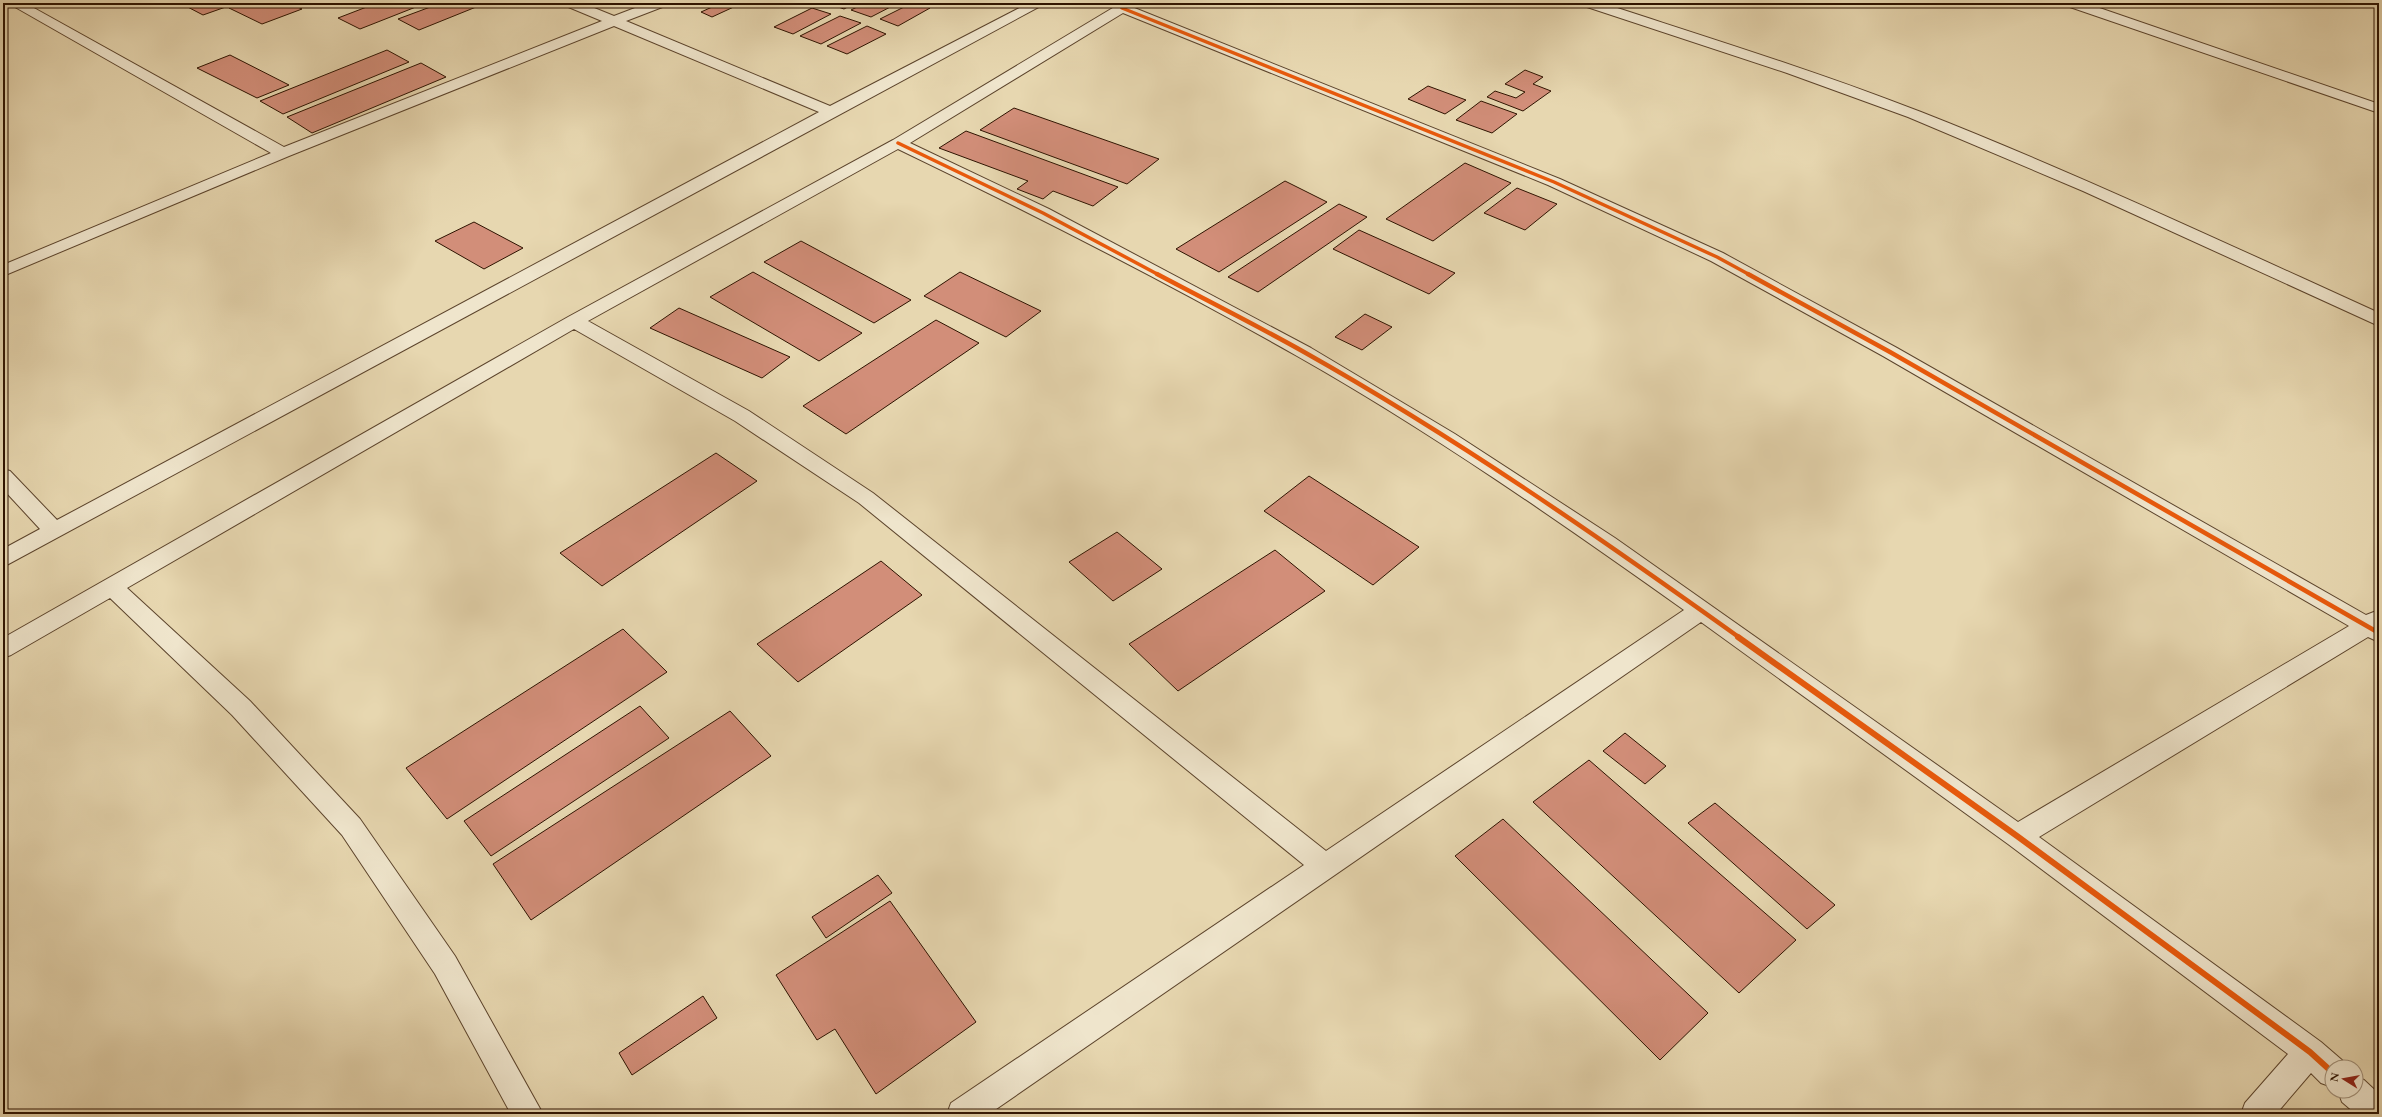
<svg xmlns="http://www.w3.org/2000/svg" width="2382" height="1117" font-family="'EB Garamond',serif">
  <rect width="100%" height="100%" fill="#e7d7b0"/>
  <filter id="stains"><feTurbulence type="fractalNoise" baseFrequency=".005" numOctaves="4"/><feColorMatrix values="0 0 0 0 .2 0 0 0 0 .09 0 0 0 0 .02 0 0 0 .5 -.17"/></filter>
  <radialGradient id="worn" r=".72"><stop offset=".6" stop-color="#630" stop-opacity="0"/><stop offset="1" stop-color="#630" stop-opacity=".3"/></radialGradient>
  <path fill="#d28e79" stroke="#2e1300" d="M 180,3 L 237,3 L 203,15 Z
    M 243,3 L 289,3 L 302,9 L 262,24 L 229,8 Z
    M 377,3 L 426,3 L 360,29 L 338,18 Z
    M 441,3 L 486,3 L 419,30 L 398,19 Z
    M 721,3 L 738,5 L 712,17 L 701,12 Z
    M 827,3 L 855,3 L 844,9 Z
    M 865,3 L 898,3 L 871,17 L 851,10 Z
    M 912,3 L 930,8 L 898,26 L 880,19 Z
    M 812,8 L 831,14 L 793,34 L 774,27 Z
    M 840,16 L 861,23 L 821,44 L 800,36 Z
    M 867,26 L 886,34 L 847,54 L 827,46 Z
    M 387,50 L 409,62 L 283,114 L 260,101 Z
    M 230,55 L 289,85 L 257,98 L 197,68 Z
    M 421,63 L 446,77 L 312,133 L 287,117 Z
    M 1525,70 L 1543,77 L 1533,84 L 1551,91 L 1523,111 L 1487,97 L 1495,91 L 1516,98 L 1525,92 L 1505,84 Z
    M 1428,86 L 1466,100 L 1445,114 L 1408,99 Z
    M 1481,101 L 1517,114 L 1492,133 L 1456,120 Z
    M 1014,108 L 1159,159 L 1127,184 L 980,130 Z
    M 966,131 L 1118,187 L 1093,206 L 1053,191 L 1043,199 L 1017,189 L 1028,181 L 939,148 Z
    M 1465,163 L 1511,183 L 1433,241 L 1386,219 Z
    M 1285,181 L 1327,202 L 1219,272 L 1176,249 Z
    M 1517,188 L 1557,204 L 1525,230 L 1484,213 Z
    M 1339,204 L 1367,217 L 1258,292 L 1228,277 Z
    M 474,222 L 523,248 L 484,269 L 435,241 Z
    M 1359,230 L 1455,273 L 1429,294 L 1333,249 Z
    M 801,241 L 911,300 L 874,323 L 764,262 Z
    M 753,272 L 862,333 L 819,361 L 710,297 Z
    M 960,272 L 1041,311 L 1006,337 L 924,296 Z
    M 679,308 L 790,357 L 762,378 L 650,328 Z
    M 1365,314 L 1392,327 L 1362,350 L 1335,337 Z
    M 936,320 L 979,343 L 846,434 L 803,406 Z
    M 716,453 L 757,481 L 602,586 L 560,553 Z
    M 1309,476 L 1419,547 L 1373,585 L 1264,511 Z
    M 1117,532 L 1162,569 L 1113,601 L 1069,562 Z
    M 1275,550 L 1325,591 L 1178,691 L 1129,644 Z
    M 881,561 L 922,595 L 798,682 L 757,644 Z
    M 623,629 L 667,672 L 447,819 L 406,768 Z
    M 640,706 L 669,738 L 491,856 L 464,821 Z
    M 730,711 L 771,756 L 531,920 L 493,864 Z
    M 1625,733 L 1666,766 L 1645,784 L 1603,751 Z
    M 1589,760 L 1796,940 L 1739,993 L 1533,802 Z
    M 1715,803 L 1835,905 L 1807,929 L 1688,823 Z
    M 1503,819 L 1708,1013 L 1660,1060 L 1455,856 Z
    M 878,875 L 892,893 L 826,938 L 812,917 Z
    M 890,901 L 976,1022 L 876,1094 L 835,1029 L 817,1040 L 776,975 Z
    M 703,996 L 717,1018 L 632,1075 L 619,1053 Z"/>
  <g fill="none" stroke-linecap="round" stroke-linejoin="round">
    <g stroke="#5c442c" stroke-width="2">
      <path id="street" d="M 8,3 L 25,3 L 284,147 L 602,21 L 566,6 L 564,3 L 582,3 L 614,16 L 648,3 L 667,3 L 665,6 L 626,21 L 830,106 L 1029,3 L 1046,3 L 3,567 L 3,549 L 40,529 L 3,489 L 3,469 L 10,471 L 57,520 L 819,112 L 614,26 L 289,156 L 3,276 L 3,265 L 271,153 Z
        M 1121,3 L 1137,3 L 1132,7 L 1560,179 L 1723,253 L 1897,348 L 2366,615 L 2379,610 L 2379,642 L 2368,637 L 2039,837 L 2321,1042 L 2343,1061 L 2345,1067 L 2332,1067 L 2332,1087 L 2321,1083 L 2311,1073 L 2276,1114 L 2241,1114 L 2245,1103 L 2288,1054 L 2008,844 L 1701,622 L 989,1114 L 947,1114 L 951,1103 L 1304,865 L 859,503 L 735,421 L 574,329 L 127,588 L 250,701 L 360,819 L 455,956 L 543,1114 L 511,1114 L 435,974 L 342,835 L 232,715 L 110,598 L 11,655 L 3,658 L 3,638 L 568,317 L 893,140 ZM 1123,13 L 1548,185 L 1711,261 L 1883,356 L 2349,626 L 2018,822 L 1615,538 L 1455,434 L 1311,348 L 1049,209 L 910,143 ZM 898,149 C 1033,214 1167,282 1297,356 C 1431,432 1559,521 1684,610 L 1326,851 L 873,493 L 749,411 L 588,321 Z
        M 1582,3 L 1602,3 C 1709,38 1816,71 1921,112 C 2076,173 2227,244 2379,313 L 2379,326 L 2083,191 L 1908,117 L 1787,73 L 1584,6 Z
        M 2065,3 L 2085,3 L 2379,104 L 2379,113 L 2067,6 Z
        M 2356,1077 L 2364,1080 L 2379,1094 L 2379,1114 L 2356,1114 L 2342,1102 L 2338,1091 L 2356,1091 Z"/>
    </g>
    <use href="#street" fill="#efe5cc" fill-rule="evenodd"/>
    <g stroke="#efe5cc" stroke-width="5">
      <path id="cycleway-far2" d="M 1122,8 L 1554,182 L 1717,257 L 1750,275
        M 898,143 L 1043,213 L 1159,275"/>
    </g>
    <g stroke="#efe5cc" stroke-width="7">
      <path id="cycleway-far1" d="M 1157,274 C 1206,300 1256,325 1304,352 C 1455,437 1599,537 1740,638
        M 1748,274 L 1890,352 L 2379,633"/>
    </g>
    <g stroke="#efe5cc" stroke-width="8">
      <path id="cycleway" d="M 1738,637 L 2017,836 L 2310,1052 L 2332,1072"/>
    </g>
    <use href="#cycleway-far2" stroke="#e8590c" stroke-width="3.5"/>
    <use href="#cycleway-far1" stroke="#e8590c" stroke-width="4.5"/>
    <use href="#cycleway" stroke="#e8590c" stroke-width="6"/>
  </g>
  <rect width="2382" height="1117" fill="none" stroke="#e7d7b0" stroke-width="16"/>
  <rect x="4" y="4" width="2374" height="1109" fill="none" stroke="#2e1300" stroke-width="2"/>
  <rect x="8" y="8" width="2366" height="1101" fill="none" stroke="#2e1300"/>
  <g transform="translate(2344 1079) rotate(281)"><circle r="19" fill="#efe5cc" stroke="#a2917a"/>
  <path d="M0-3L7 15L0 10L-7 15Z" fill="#8f2418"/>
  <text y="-6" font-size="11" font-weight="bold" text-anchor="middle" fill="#2e1300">N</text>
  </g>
  <rect width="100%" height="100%" filter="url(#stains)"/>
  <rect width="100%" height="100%" fill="url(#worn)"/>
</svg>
